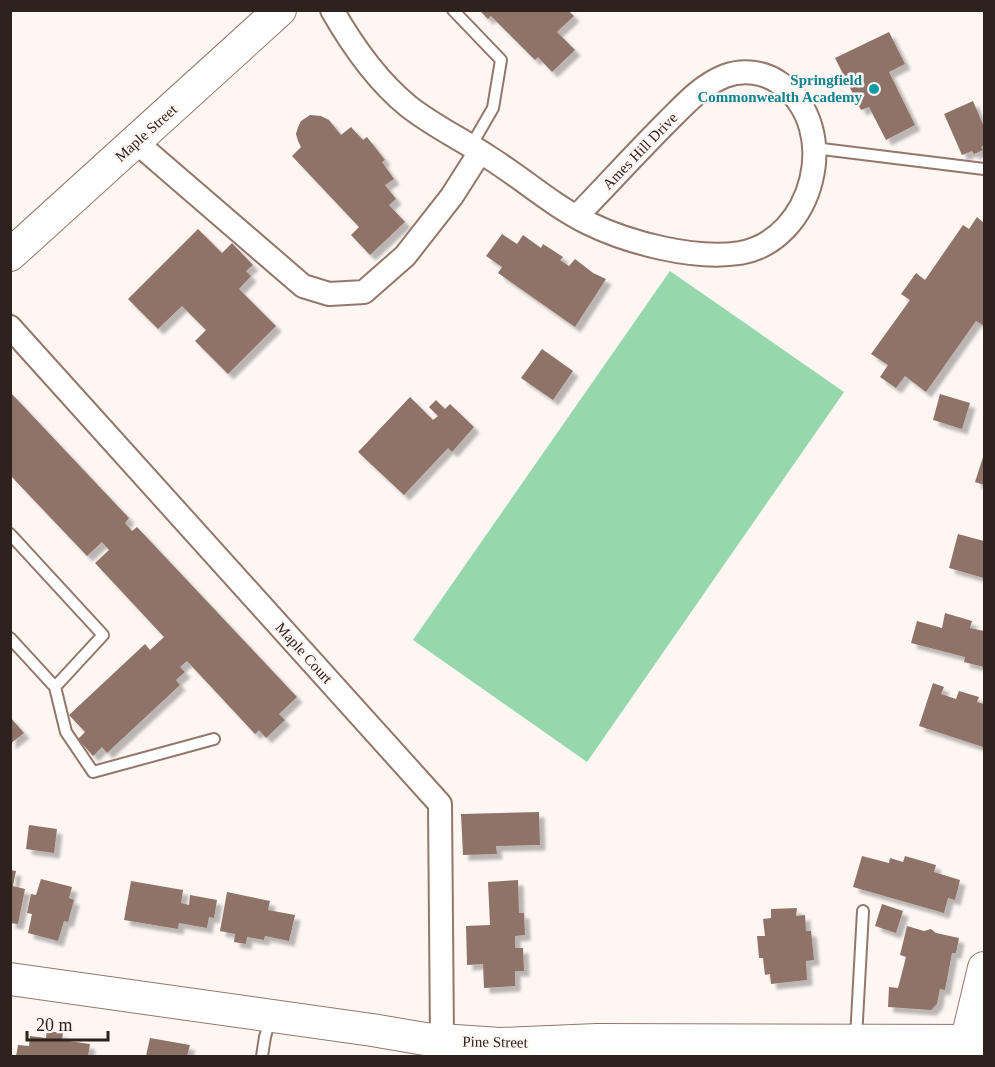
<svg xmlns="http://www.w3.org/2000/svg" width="995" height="1067" font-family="Georgia,serif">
  <defs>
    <filter id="shadow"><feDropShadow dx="5.5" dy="5.5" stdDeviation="1.5" flood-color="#0004"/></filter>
  </defs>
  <rect width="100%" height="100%" fill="#fdf6f3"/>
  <path fill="#97d7ac" d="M 670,271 L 844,392 L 587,762 L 413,640 Z"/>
  <path fill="#907367" filter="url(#shadow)" d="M 479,10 L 568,10 L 574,16 L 557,32 L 575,50 L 552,72 L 538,57 L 535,60 L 491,16 L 488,19 Z
    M 889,32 L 905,64 L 889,72 L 915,125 L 886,140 L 869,107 L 861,110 L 835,58 Z
    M 973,101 L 984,127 L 984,145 L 981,147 L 983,150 L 974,154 L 972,151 L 962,155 L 944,114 Z
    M 310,115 L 321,116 L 329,120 L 341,135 L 351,127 L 363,140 L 367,137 L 385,160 L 382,162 L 394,179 L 385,185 L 396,199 L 389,205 L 405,222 L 370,255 L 351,235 L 359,227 L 292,156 L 301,147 L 298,141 L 296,134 L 298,127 L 301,121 Z
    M 977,217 L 984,223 L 984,326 L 976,321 L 926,392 L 905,376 L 896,388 L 880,377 L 888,365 L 871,354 L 910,300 L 901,294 L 916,273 L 925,280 L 963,225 L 969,229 Z
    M 198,229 L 222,253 L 232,243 L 253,265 L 246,271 L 251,276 L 239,289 L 276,326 L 228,374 L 195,341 L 206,330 L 182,306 L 158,329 L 128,299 Z
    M 502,234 L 517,244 L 523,235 L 541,248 L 543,244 L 563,257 L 560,260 L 569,266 L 575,259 L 593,273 L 606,279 L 575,327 L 498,273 L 502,267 L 486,256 Z
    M 542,349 L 573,371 L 553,400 L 521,378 Z
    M 10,392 L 129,518 L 125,523 L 132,531 L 137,527 L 297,697 L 279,714 L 285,720 L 266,738 L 259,730 L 255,734 L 187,661 L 180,667 L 185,672 L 176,680 L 180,685 L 107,753 L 102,747 L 93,756 L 78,739 L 85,732 L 69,715 L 145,644 L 150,650 L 164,637 L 95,563 L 109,550 L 102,542 L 87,556 L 10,475 Z
    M 940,394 L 970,403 L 962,429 L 933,420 Z
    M 410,397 L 433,420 L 438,416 L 429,407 L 436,400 L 445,409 L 450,404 L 474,427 L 452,452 L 448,448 L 404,495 L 358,452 Z
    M 984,454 L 984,485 L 975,482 Z
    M 958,534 L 984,541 L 984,578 L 949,568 Z
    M 945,613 L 972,621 L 970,628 L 984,631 L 984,667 L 964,662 L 965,657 L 911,643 L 917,621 L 942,628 Z
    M 933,683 L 944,687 L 941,694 L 956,699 L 959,691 L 979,697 L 977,702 L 984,704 L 984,742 L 983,747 L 919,726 Z
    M 10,717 L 24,733 L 10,744 Z
    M 539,812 L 540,845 L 496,846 L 497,854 L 463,855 L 461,814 Z
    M 29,825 L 57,829 L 54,853 L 26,849 Z
    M 862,856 L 889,863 L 890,858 L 903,862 L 905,856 L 936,865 L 934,872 L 960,880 L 955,900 L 948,898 L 944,913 L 853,887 Z
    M 10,870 L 16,871 L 13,886 L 25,889 L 18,924 L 10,923 Z
    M 41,879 L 72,887 L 69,898 L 74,900 L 68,922 L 64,921 L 58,941 L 28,933 L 32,914 L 27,913 L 31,894 L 36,895 Z
    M 518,880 L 519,913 L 524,913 L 525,935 L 515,936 L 515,948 L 523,948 L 524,971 L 515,971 L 515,986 L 484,988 L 483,964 L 467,965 L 466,926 L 490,925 L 488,882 Z
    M 131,881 L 183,890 L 181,903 L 189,905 L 190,895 L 217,900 L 214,918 L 209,917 L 207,928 L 179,923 L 178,929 L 124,920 Z
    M 227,892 L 270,901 L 268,910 L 295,915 L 289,941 L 265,936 L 264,940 L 247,937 L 246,944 L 234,942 L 235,934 L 220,931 Z
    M 882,904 L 903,911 L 896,933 L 875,926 Z
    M 797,908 L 796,916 L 805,915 L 806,931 L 811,931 L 814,960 L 806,961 L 807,980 L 771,984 L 770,974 L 765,975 L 763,958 L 759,958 L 757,936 L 765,936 L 763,919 L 771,918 L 771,909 Z
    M 907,926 L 924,931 L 931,929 L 936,933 L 959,938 L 956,953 L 952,953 L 945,990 L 940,989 L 937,1004 L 931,1010 L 888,1007 L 889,987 L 898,988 L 906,957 L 900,955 Z
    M 47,1031 L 63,1033 L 62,1040 L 90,1044 L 88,1056 L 16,1056 L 18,1045 L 29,1046 L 30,1036 L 46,1038 Z
    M 150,1038 L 190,1045 L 187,1056 L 146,1056 Z"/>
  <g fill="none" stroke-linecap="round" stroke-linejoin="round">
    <g stroke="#94776b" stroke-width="14">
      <path id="service" d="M 453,10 L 501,60 L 493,108 L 471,146
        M 814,148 L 984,169
        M 10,534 L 103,635 L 55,687 L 10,638
        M 55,687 L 66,732 L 93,772 L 214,739
        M 856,1038 L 863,911
        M 262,1056 L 265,1037 L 270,1019"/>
    </g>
    <g stroke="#94776b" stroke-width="26">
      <path id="minor" d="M 332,10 C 352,45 376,80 408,106 C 433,126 463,140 490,158 C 501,165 512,173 522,180 C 544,196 564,211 588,223 C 629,243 694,260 740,253 C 814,240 842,128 781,84 C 765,72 744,69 725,76 C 702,85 685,104 668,121 C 637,152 607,185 577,216
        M 136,142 L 303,286 L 329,294 L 364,292 L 405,256 L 452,196 L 480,152
        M 10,327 L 440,804 L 442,1040"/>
    </g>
    <g stroke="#94776b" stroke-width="34">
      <path id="secondary" d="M 10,255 L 280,10
        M 10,979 L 372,1030 L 425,1039 L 500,1044 L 597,1040 L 984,1041
        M 963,1056 L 984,968"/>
    </g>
    <use href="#service" stroke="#fff" stroke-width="10"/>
    <use href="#minor" stroke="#fff" stroke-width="22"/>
    <use href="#secondary" stroke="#fff" stroke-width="32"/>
  </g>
  <circle fill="#0f9aa8" stroke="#fdf6f3" stroke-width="2" cx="874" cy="89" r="6"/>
  <g text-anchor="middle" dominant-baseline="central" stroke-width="5" stroke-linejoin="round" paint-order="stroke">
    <g font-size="15" font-weight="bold" fill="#0d838f" stroke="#fdf6f3" text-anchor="end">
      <text x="862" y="80">Springfield<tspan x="862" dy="17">Commonwealth Academy</tspan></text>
    </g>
    <g font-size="15" fill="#2e221d" stroke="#fdf6f3">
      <text transform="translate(146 133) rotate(-42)">Maple Street</text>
      <text transform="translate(640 151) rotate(-46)">Ames Hill Drive</text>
      <text transform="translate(304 653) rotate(48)">Maple Court</text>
      <text transform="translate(495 1042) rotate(1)">Pine Street</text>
    </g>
  </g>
  <rect width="995" height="1067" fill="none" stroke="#2e221d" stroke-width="24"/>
  <path d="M27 1031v9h81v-9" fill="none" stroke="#2e221d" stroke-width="3"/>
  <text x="36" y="1031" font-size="18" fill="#2e221d" stroke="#fdf6f3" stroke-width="4.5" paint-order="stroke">20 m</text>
</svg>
